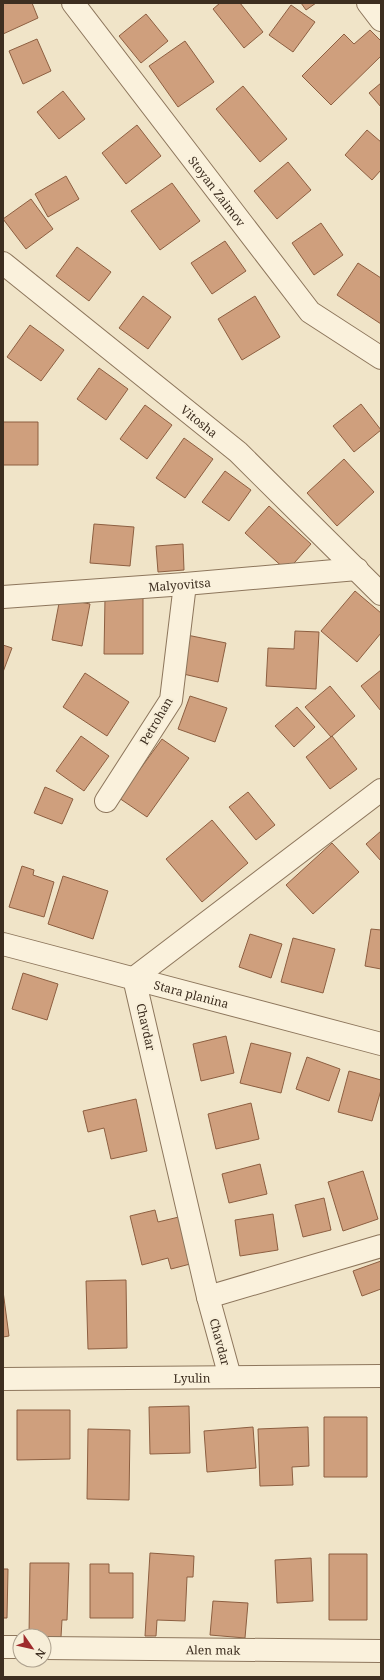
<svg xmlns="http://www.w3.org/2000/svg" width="384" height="1680" font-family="'Noto Serif',serif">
  <rect width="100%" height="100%" fill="#f0e4c8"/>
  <path fill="#cf9f7d" stroke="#8d5f41" d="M 3,3 L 32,3 L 38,18 L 3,34 Z
    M 220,3 L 240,3 L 263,32 L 244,48 L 213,9 Z
    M 301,3 L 316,3 L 306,10 Z
    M 291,5 L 315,22 L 293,52 L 269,35 Z
    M 146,14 L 168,41 L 141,63 L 119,36 Z
    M 370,30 L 381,41 L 381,56 L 331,105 L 302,76 L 344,34 L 354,44 Z
    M 37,39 L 51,71 L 23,84 L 9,51 Z
    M 185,41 L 214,82 L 178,107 L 149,66 Z
    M 381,83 L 381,107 L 369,93 Z
    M 243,86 L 287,139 L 260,162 L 216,109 Z
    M 63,91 L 85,119 L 59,139 L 37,112 Z
    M 137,125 L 161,156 L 126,184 L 102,153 Z
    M 367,130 L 381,142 L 381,170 L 372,180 L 345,155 Z
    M 288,162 L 311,190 L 277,219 L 254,191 Z
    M 66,176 L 79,199 L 48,217 L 35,194 Z
    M 172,183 L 200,221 L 160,250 L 131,211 Z
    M 31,199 L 53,229 L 26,249 L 3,219 Z
    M 321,223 L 343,255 L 314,275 L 292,243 Z
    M 225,241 L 246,271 L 212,294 L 191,263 Z
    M 77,247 L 111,272 L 89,301 L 56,276 Z
    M 358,263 L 381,278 L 381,324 L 337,295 Z
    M 143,296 L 171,317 L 148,349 L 119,328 Z
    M 255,296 L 280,337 L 242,360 L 218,319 Z
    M 30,325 L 64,350 L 41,381 L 7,357 Z
    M 99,368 L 128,389 L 106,420 L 77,399 Z
    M 361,404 L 381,430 L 354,452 L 333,426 Z
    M 145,405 L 172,425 L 147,459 L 120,439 Z
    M 3,422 L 38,422 L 38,465 L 3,465 Z
    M 184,438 L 213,459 L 185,498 L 156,478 Z
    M 344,459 L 374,492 L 337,526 L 307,493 Z
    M 225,471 L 251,490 L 229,521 L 202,502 Z
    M 269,506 L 311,544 L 287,571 L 245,533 Z
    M 94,524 L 134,527 L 130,566 L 90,563 Z
    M 183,544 L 184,570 L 158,572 L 156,546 Z
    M 355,591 L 381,613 L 381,633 L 357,662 L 321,631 Z
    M 60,598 L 90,604 L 82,646 L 52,640 Z
    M 105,598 L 143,598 L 143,654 L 104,654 Z
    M 295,631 L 319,632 L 316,689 L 266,686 L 268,648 L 294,649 Z
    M 187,635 L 226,643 L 218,682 L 179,673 Z
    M 3,645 L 12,648 L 3,672 Z
    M 381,670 L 381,711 L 361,686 Z
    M 85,673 L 129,702 L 107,736 L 63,707 Z
    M 330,686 L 355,716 L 331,737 L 305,707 Z
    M 190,696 L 227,708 L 215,742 L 178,729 Z
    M 297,707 L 315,727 L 294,747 L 275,726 Z
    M 81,736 L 109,756 L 84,791 L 56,771 Z
    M 332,736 L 357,769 L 330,789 L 306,757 Z
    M 162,739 L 189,758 L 147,817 L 119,798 Z
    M 45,787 L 73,799 L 62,824 L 34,813 Z
    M 248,792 L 275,825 L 256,840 L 229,807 Z
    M 212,820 L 248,863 L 202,902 L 166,859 Z
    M 381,831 L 381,861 L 366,844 Z
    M 332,843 L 359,872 L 313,914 L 286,885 Z
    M 22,866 L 34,870 L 33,875 L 54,882 L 44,917 L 9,907 Z
    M 63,876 L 108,891 L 93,939 L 48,924 Z
    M 371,929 L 381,930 L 381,969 L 365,966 Z
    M 250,934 L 282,944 L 271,978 L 239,967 Z
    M 293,938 L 335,949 L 323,993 L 281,982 Z
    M 23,973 L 58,984 L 47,1020 L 12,1009 Z
    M 226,1036 L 234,1073 L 201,1081 L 193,1044 Z
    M 251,1043 L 291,1053 L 281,1093 L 240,1083 Z
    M 307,1057 L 340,1069 L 329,1101 L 296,1089 Z
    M 349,1071 L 381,1080 L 381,1090 L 372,1121 L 338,1112 Z
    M 136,1099 L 147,1151 L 111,1159 L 104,1128 L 88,1132 L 83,1111 Z
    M 251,1103 L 259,1139 L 216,1149 L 208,1114 Z
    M 260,1164 L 267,1194 L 229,1203 L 222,1174 Z
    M 363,1171 L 378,1219 L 343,1231 L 328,1182 Z
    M 324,1198 L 331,1230 L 303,1237 L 295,1205 Z
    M 155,1210 L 158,1222 L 183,1216 L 194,1263 L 171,1269 L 168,1258 L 142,1265 L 130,1216 Z
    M 273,1214 L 278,1250 L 240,1256 L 235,1220 Z
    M 381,1261 L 381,1289 L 362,1296 L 353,1271 Z
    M 126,1280 L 127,1348 L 88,1349 L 86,1281 Z
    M 3,1291 L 9,1336 L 3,1337 Z
    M 189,1406 L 190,1453 L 150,1454 L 149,1407 Z
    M 17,1410 L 70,1410 L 70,1459 L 17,1460 Z
    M 324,1417 L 367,1417 L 367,1477 L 324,1477 Z
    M 253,1427 L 256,1468 L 207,1472 L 204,1431 Z
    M 308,1427 L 309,1466 L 292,1467 L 293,1485 L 260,1486 L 258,1429 Z
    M 88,1429 L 130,1430 L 129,1500 L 87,1499 Z
    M 150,1553 L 194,1556 L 193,1577 L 187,1577 L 185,1621 L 157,1620 L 156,1636 L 145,1636 Z
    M 329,1554 L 367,1554 L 367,1620 L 329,1620 Z
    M 311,1558 L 313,1601 L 277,1603 L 275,1560 Z
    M 30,1563 L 69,1563 L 67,1620 L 62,1620 L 61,1637 L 29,1636 Z
    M 90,1564 L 109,1564 L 109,1573 L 133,1573 L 133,1618 L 90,1618 Z
    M 3,1569 L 8,1569 L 7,1618 L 3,1618 Z
    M 213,1601 L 248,1603 L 245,1638 L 210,1635 Z"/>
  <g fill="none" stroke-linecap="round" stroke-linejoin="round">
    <g stroke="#8d765c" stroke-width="24">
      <g id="minor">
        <path id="s1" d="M 73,3 L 310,312 L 381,358"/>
        <path d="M 368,3 L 381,20"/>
        <path id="s2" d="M 3,263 L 238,452 L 381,594"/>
        <path id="s3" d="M 3,597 L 185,584 L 357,569"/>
        <path d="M 106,801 L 171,700 L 185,584"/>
        <path id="s4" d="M 3,944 L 381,1044"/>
        <path d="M 208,1297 L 381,1246"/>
        <path d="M 230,1377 L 208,1297 L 134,978 L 381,790"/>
        <path id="s5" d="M 3,1379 L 381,1376"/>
        <path d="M 3,1647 L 20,1647"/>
        <path id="s6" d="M 44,1648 L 381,1651"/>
      </g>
    </g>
    <use href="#minor" stroke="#faf1dc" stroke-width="22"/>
  </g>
  <g text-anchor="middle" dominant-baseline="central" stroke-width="4" stroke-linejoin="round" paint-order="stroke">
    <g font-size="12" fill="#3d2e20" stroke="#f7eed8">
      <text stroke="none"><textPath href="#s1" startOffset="237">Stoyan Zaimov</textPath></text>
      <text stroke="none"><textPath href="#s2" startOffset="252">Vitosha</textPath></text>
      <text stroke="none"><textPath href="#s3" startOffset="177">Malyovitsa</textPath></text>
      <text transform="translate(156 721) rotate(-60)">Petrohan</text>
      <text stroke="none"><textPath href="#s4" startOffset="195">Stara planina</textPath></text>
      <text transform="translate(146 1027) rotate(77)">Chavdar</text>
      <text transform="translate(220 1342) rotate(75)">Chavdar</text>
      <text stroke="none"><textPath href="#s5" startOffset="189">Lyulin</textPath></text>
      <text stroke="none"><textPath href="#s6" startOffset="169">Alen mak</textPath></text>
    </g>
  </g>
  <rect width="384" height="1680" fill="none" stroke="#3d2e20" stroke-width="8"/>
  <g transform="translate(32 1648) rotate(124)"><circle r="19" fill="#f7eed8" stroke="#ada18e"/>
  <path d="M0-3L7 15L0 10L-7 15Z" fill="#9e2a2b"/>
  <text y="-6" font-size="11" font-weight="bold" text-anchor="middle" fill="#3d2e20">N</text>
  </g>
</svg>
